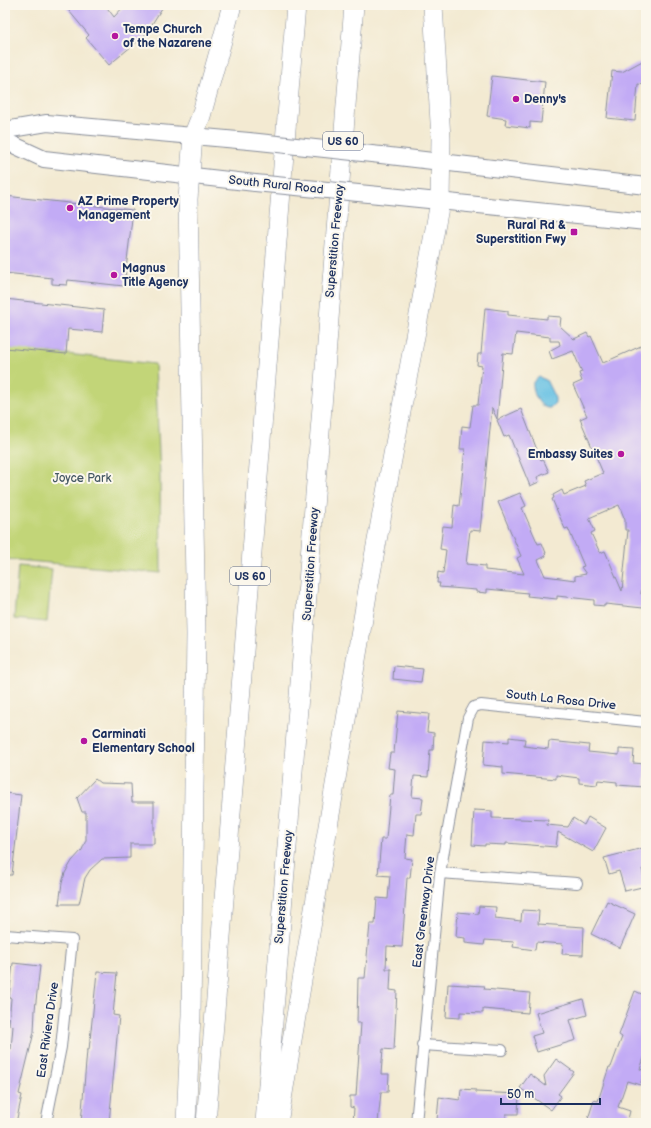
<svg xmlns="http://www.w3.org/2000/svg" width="651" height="1128" font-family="'Balsamiq Sans',sans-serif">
  <rect width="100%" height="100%" fill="#fbf7ec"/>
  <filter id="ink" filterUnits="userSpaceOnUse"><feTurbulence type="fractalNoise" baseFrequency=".025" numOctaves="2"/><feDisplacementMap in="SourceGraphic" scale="8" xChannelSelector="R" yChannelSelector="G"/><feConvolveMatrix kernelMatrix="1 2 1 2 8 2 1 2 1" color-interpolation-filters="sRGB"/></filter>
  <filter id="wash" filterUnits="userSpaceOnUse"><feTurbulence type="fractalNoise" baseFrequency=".012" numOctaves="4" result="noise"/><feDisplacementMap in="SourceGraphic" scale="16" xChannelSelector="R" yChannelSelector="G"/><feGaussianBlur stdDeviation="0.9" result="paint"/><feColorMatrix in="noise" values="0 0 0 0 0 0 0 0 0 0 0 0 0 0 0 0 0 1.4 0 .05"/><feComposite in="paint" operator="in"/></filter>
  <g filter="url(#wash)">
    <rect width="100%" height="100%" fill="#f3ead2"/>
    <path fill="#c2d578" stroke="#6e826b" d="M 5,347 L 155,364 L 160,475 L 161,573 L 5,559 Z
      M 18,566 L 52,569 L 47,622 L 14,619 Z"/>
    <path fill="#65c0e3" stroke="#4078a0" d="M 539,377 L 546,380 L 555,398 L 555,403 L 550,408 C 539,409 532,392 533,382 Z"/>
    <g id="blocks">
      <path fill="#c2abf5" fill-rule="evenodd" d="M 64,5 L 105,5 L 114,17 L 125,5 L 164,5 L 145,35 L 109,65 L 86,38 L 89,35 Z
        M 646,59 L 646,85 L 638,84 L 635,121 L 607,118 L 612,71 L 622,72 Z
        M 492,76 L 545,82 L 541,123 L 530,122 L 530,128 L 505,125 L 506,119 L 487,116 Z
        M 5,196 L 133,210 L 124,286 L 68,280 L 67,285 L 52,284 L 52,278 L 5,273 Z
        M 5,299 L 104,310 L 102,332 L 68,329 L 66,354 L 5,348 Z
        M 485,308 L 508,311 L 508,315 L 547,319 L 547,316 L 561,317 L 560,326 L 574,339 L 587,333 L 589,337 L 591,336 L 603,363 L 641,346 L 646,359 L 646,550 L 641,594 L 643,594 L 643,608 L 605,604 L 605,606 L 594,605 L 594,600 L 557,596 L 557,599 L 527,596 L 528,593 L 487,589 L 487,593 L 476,592 L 476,590 L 439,587 L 440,583 L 437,583 L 438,572 L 443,573 L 446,550 L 440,549 L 443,526 L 452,527 L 454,505 L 459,506 L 465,449 L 460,449 L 462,426 L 470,427 L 473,405 L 478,405 L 482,366 L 477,365 L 478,354 L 481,354 ZM 516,333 L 550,337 L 550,341 L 559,341 L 560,345 L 549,351 L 552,359 L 573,351 L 582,372 L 579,373 L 582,381 L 573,385 L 587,416 L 580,419 L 603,473 L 584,481 L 586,486 L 564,495 L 562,490 L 553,495 L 554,498 L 552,499 L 565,529 L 568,528 L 584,566 L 581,567 L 586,574 L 575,576 L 575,580 L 545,576 L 538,560 L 546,556 L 545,553 L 546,553 L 542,543 L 538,544 L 522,508 L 526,506 L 520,493 L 498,502 L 521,556 L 517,558 L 524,574 L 485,570 L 485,566 L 466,564 L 470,530 L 480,531 L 492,408 L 497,419 L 503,353 L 513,354 ZM 619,505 L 625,520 L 625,530 L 628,530 L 622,591 L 605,551 L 600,553 L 591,533 L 595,531 L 589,518 Z
        M 521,409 L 541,460 L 543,459 L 549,472 L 537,477 L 539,482 L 530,486 L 509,435 L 504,437 L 497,420 Z
        M 394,666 L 423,669 L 421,682 L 393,679 Z
        M 398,711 L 429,714 L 427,732 L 434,733 L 433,750 L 430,750 L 428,777 L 414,776 L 412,797 L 423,798 L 421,814 L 416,814 L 414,835 L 407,834 L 405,858 L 412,859 L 410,878 L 407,878 L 402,947 L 387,946 L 386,969 L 391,969 L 390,990 L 397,991 L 394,1050 L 383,1049 L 381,1074 L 389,1074 L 388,1092 L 381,1092 L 378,1123 L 353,1123 L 354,1108 L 350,1107 L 350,1096 L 356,1096 L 361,1023 L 357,1023 L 358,978 L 365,978 L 370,924 L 375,924 L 377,898 L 388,899 L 390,876 L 378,875 L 381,839 L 386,839 L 390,795 L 393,795 L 395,769 L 388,768 L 390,753 L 394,753 Z
        M 509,737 L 525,739 L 524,746 L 548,749 L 549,741 L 589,745 L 588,752 L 619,755 L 619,749 L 634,750 L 633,763 L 646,764 L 645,787 L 617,785 L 617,782 L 598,780 L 597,785 L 579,783 L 579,778 L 556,775 L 556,779 L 503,774 L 503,767 L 483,765 L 485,740 L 509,742 Z
        M 95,779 L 100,783 L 131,784 L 132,802 L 154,802 L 154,844 L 130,844 L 130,858 L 102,859 L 90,870 L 85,878 L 79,904 L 59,904 L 62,883 L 65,873 L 72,861 L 82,850 L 86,840 L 86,812 L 82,812 L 77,798 Z
        M 5,793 L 21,795 L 12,875 L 5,875 Z
        M 474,810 L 492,811 L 492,818 L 548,820 L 547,825 L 568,827 L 573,818 L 584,825 L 588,817 L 606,828 L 593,852 L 558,832 L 556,847 L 506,843 L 506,845 L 485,844 L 485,846 L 472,845 Z
        M 643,848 L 646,868 L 642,869 L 646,886 L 625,891 L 619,871 L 609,874 L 604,858 Z
        M 607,901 L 635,914 L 620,948 L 591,934 Z
        M 479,906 L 496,907 L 495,918 L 521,921 L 522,910 L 539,911 L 538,924 L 584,927 L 583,955 L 562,954 L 563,944 L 536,942 L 535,950 L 513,947 L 514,942 L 485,940 L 484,945 L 465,943 L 465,938 L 456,937 L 458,912 L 478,914 Z
        M 13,963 L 40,966 L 35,1010 L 34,1032 L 19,1094 L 22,1095 L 16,1123 L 5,1123 L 5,1048 L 11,1049 L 13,1026 L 9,1025 L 11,998 L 9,997 Z
        M 97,972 L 117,973 L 113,1015 L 119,1016 L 109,1123 L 81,1123 L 87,1050 L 89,1050 Z
        M 448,984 L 485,986 L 484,989 L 530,993 L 528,1013 L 483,1009 L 483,1013 L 460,1012 L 460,1018 L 446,1017 Z
        M 635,991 L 646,996 L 646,1053 L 640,1069 L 645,1071 L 640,1085 L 627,1081 L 618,1107 L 630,1111 L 627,1123 L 592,1123 L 593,1120 L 588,1119 L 594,1100 L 598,1101 L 609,1067 L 611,1067 L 622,1037 L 619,1035 Z
        M 583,999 L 587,1015 L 570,1020 L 576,1040 L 537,1052 L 532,1036 L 542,1033 L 536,1013 Z
        M 556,1059 L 574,1072 L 558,1094 L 561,1096 L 551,1110 L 520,1088 L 530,1074 L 546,1086 L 544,1076 Z
        M 461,1089 L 476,1090 L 476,1092 L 519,1094 L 518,1114 L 506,1114 L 506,1123 L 469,1123 L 437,1120 L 439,1097 L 460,1100 Z"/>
    </g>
  </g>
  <g filter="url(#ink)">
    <use href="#blocks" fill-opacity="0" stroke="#878c98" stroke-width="1"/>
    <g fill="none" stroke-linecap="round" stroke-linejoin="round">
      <g stroke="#878c98" stroke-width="12">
        <path id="minor" d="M 440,873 L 577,883
          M 5,935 L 72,940 L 61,1047 L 46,1123
          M 422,1045 L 502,1050
          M 416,1123 L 440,873 L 468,718 L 474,707 L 481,705 L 646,722"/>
      </g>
      <g stroke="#878c98" stroke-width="18">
        <path id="primary" d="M 5,130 L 47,123 L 249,141
          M 5,141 L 44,159 L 255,183
          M 381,155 L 646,186
          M 379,195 L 646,222"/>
      </g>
      <g stroke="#878c98" stroke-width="20">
        <path id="motorway" d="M 186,1123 L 191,1015 L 196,634 L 188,199 L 193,136 L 201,116 L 232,5
          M 206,1123 L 296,5
          M 265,1123 L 354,5
          M 278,1123 L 368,589 L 440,202 L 441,139 L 433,5"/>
      </g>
      <use href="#minor" stroke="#fff" stroke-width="10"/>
      <use href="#primary" stroke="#fff" stroke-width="16"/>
      <use href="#motorway" stroke="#fff" stroke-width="19"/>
      <g stroke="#878c98" stroke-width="18" stroke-linecap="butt">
        <path id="primary-bridge" d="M 249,141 L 381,155
          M 255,183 L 379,195"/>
      </g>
      <use href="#primary-bridge" stroke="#fff" stroke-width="16"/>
    </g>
  </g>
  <g fill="#b5179e" stroke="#fbf7ec" stroke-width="1.5">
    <circle cx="115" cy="36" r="4"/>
    <circle cx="516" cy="99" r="4"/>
    <circle cx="70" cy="208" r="4"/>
    <rect x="570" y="228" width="8" height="8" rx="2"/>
    <circle cx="114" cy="275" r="4"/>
    <circle cx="621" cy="454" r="4"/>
    <circle cx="84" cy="741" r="4"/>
  </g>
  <g text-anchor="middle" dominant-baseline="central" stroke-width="4" stroke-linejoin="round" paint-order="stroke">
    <g fill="#fbf7ec" stroke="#5e6b89" stroke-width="1">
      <rect x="323" y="132" width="40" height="18" rx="3"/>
      <rect x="230" y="567" width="40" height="18" rx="3"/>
    </g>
    <g font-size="11" font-weight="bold" fill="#1b2f5e">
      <text x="343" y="141">US 60</text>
      <text x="250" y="576">US 60</text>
    </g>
    <g font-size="12" font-weight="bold" fill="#1b2f5e" stroke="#fbf7ec" text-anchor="start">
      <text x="123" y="29">Tempe Church<tspan x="123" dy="14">of the Nazarene</tspan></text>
      <text x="524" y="99">Denny's</text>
      <text x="78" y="201">AZ Prime Property<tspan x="78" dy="14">Management</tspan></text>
      <text x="566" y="225" text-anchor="end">Rural Rd &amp;<tspan x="566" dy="14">Superstition Fwy</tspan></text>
      <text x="122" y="268">Magnus<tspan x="122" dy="14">Title Agency</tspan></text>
      <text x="613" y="454" text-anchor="end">Embassy Suites</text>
      <text x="92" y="734">Carminati<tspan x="92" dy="14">Elementary School</tspan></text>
    </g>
    <g font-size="12" fill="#1b2f5e" stroke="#fbf7ec">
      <text transform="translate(276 185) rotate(6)">South Rural Road</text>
      <text transform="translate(335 241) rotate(-85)">Superstition Freeway</text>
      <text transform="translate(311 564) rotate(-86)">Superstition Freeway</text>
      <text transform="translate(561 700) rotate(6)">South La Rosa Drive</text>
      <text transform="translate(284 887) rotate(-85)">Superstition Freeway</text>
      <text transform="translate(424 912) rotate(-83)">East Greenway Drive</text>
      <text transform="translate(48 1030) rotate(-82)">East Riviera Drive</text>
    </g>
    <g font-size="12" fill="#455864" stroke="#fbf7ec">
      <text x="82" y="478">Joyce Park</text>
    </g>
  </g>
  <rect width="651" height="1128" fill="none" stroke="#fbf7ec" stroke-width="20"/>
  <path d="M501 1098v6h99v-6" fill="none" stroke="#1b2f5e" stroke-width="2"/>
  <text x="507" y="1098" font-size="12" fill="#1b2f5e" stroke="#fbf7ec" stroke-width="3" paint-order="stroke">50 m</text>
</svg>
